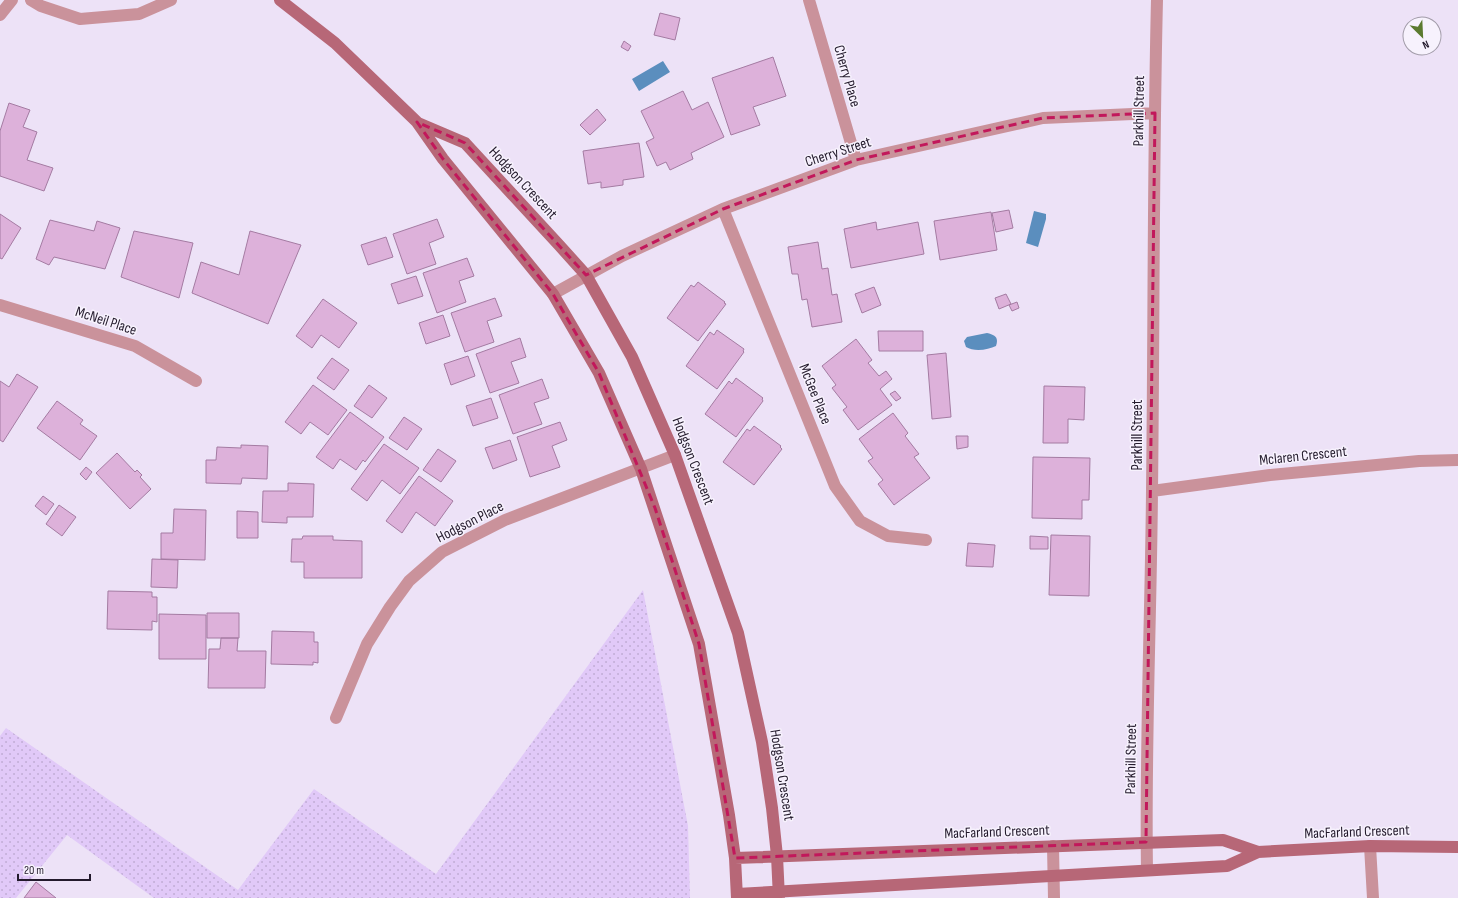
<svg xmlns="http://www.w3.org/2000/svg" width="1458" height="898" font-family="'Sofia Sans Condensed',sans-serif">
  <defs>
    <pattern id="park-dots" width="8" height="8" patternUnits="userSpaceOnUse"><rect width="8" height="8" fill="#e1c9f8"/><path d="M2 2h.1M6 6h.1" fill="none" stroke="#c1acd5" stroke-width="1.8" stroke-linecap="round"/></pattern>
  </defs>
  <rect width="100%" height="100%" fill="#ede2f7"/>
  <path fill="url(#park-dots)" d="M 643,590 L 688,826 L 690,898 L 154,898 L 67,835 L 16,898 L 0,898 L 0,736 L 6,728 L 238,890 L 314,789 L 436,874 Z"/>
  <path fill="#5b8ebe" d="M 663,61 L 670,72 L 639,91 L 632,79 Z
    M 1034,211 L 1046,214 L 1046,219 L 1038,247 L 1026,243 Z
    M 987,333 C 995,335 999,337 996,346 C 988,350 974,352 966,347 L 964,341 L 967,337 Z"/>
  <path fill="#ddb1da" stroke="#a47ba2" d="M 660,13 L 680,18 L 675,40 L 654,35 Z
    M 624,41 L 631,46 L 628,51 L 621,47 Z
    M 773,57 L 786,96 L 753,107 L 760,125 L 731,135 L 712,78 Z
    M 683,91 L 692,110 L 708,102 L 724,137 L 691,153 L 693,159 L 670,170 L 666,162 L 657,166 L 646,142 L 654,138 L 641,111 Z
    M 9,103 L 30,110 L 23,127 L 37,132 L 27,160 L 53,168 L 44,191 L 0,176 L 0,131 Z
    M 597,109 L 606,120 L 590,135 L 580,125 Z
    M 639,143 L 644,177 L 623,180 L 623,185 L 601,188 L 601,182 L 588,184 L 583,151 Z
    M 1009,210 L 1013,228 L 996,232 L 992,213 Z
    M 991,212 L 997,250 L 940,260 L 934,221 Z
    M 0,214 L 21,228 L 2,259 L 0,258 Z
    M 437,219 L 444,237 L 429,243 L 436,264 L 407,274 L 393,234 Z
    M 50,220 L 94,231 L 97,221 L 120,228 L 105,269 L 54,257 L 49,265 L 36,259 Z
    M 876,222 L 877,230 L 918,222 L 924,254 L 851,268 L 844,229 Z
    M 134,231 L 193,243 L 179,298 L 121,277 Z
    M 250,231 L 301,245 L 268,324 L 192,293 L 201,262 L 239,275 Z
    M 386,237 L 393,257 L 368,265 L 361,245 Z
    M 818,242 L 822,269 L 828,268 L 832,295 L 837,294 L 842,322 L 812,327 L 807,299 L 802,300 L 798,274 L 792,274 L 788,247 Z
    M 467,258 L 474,276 L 459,281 L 466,302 L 437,313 L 423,273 Z
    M 416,276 L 423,296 L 398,304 L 391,284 Z
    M 698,282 L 725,302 L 724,303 L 726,304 L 698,341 L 667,318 L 691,285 L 694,287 Z
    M 874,287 L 881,305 L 862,313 L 855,294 Z
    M 1006,294 L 1011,304 L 999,309 L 995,298 Z
    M 495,298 L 502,316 L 487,321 L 494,342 L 465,352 L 451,313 Z
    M 323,299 L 357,323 L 339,348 L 321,335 L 312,348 L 296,336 Z
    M 1017,302 L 1019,308 L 1012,311 L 1009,305 Z
    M 443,315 L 450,336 L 426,344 L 419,323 Z
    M 717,330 L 744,349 L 743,351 L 744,352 L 717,389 L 686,366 L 710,332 L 714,335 Z
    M 878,331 L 923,331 L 923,351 L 879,351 Z
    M 520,338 L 526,357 L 511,362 L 519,383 L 490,393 L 476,354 Z
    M 856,339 L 872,360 L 868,363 L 879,376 L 886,371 L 892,379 L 880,389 L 892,405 L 858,430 L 843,410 L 847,407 L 832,388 L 836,385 L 822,366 Z
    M 946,353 L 951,417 L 932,419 L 927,355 Z
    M 468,356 L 475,376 L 451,385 L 444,364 Z
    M 332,358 L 349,370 L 334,390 L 317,378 Z
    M 17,374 L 38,387 L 3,442 L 0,440 L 0,381 L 9,387 Z
    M 736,378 L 763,398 L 762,399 L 763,401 L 736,437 L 705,414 L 729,381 L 732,384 Z
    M 542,379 L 549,398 L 534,403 L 542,424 L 513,434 L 499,395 Z
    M 313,385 L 347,410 L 328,435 L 310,422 L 301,434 L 285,422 Z
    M 369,385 L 387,398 L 372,418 L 354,406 Z
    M 1044,386 L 1085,387 L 1084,420 L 1068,419 L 1068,443 L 1043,443 Z
    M 895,391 L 901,398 L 896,401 L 890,394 Z
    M 491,398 L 498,418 L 473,426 L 466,406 Z
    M 57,401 L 83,420 L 80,424 L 97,436 L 80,460 L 37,428 Z
    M 350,412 L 384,437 L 365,462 L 363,460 L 356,470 L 340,459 L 333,469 L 316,457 Z
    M 893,413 L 908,433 L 905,436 L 919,454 L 914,457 L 930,478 L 894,505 L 878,484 L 883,480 L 868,461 L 873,458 L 859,439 Z
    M 404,417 L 422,429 L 407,450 L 389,438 Z
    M 560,422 L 567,440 L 552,446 L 560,467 L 530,477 L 517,437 Z
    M 754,426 L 781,446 L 780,447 L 782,449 L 754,485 L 723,462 L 747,429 L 750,431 Z
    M 956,436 L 968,436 L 968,447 L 957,449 Z
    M 510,440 L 517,460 L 493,469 L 485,448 Z
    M 384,444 L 419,468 L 400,494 L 382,480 L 367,501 L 351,489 Z
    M 241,445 L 268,446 L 267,479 L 242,478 L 241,484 L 206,483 L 206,460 L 216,460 L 217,447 L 241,448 Z
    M 438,449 L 456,461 L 441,482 L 423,470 Z
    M 117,453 L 135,472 L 137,470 L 142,475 L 140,477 L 151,489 L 130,509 L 96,473 Z
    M 1033,457 L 1090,458 L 1089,500 L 1082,500 L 1082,519 L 1032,518 Z
    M 86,467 L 92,472 L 86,480 L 80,474 Z
    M 419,476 L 453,501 L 435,526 L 416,512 L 402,533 L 386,521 Z
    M 288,483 L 314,484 L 313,517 L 287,517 L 287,523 L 262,522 L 263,491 L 288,491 Z
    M 43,496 L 54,504 L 46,515 L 35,506 Z
    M 59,505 L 76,517 L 62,536 L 46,524 Z
    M 174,509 L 206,510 L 205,560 L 161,559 L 161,533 L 173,533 Z
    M 237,511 L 258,512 L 258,538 L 237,538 Z
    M 1051,535 L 1090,536 L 1089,596 L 1049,595 Z
    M 303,536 L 333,536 L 333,540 L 362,541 L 362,578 L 304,578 L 304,562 L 291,562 L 292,539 L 302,539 Z
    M 1030,536 L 1048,537 L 1048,549 L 1030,549 Z
    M 968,543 L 995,545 L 993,567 L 966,566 Z
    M 152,559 L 178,560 L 177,588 L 151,587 Z
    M 108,591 L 152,592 L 152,597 L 157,597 L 157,622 L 152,621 L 152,630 L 107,629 Z
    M 207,613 L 239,613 L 239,638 L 207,638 Z
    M 159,614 L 206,615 L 206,659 L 159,659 Z
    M 272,631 L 314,632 L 314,642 L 318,642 L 318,663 L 313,662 L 313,665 L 271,664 Z
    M 221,638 L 238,638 L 237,651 L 266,651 L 265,688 L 208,688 L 209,649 L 220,649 Z
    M 36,882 L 56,898 L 24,898 Z"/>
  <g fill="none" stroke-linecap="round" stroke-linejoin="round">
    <path stroke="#ca929b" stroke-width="12" d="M 31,0 L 41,6 L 80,19 L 139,14 L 171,0
      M 809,0 L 856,160
      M 0,15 L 12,0
      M 723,209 L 835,486 L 860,521 L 888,536 L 926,540
      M 553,294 L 622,256 L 723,209 L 856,160 L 1043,118 L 1155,113
      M 0,305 L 135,346 L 196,381
      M 1152,491 L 1270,475 L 1419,461 L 1458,460
      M 336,718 L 367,644 L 390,607 L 409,581 L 442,552 L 505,520 L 675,455
      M 1053,846 L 1054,898
      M 1370,846 L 1373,898
      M 1147,870 C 1145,743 1151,616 1152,490 C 1154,326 1153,163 1157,0"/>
    <path stroke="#b76777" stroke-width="12" d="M 280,0 L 335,43 L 417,122 L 443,159 L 553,294 L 599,373 L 641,469 L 699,644 L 729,815 L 735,858 L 737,898
      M 418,123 L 465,143 L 559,245 L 586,275 L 632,357 L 675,455 L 738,633 L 762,742 L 772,808 L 777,856 L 779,898
      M 735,858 L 1223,840 L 1258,852
      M 737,894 L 1227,866 L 1258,852 L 1370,846 L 1458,847"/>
  </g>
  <path fill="none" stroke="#c2185b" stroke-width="3" stroke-dasharray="8 5" stroke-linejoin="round" d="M 1155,113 L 1146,842 L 735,858 L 699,644 L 655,508 L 599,373 L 553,294 L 443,159 L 417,122 L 465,143 L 586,275 L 723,209 L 856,160 L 1043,118 Z"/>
  <g text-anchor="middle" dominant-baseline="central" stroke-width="3" stroke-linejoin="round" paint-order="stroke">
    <g font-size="15" fill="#231a2c" stroke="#f7f2fd">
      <text transform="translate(847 76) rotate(74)">Cherry Place</text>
      <text transform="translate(1139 111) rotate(-89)">Parkhill Street</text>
      <text transform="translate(838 152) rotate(-18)">Cherry Street</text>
      <text transform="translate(523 183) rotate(47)">Hodgson Crescent</text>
      <text transform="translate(106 321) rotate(18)">McNeil Place</text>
      <text transform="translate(815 394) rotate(68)">McGee Place</text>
      <text transform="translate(1137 435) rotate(-90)">Parkhill Street</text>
      <text transform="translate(1303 456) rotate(-6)">Mclaren Crescent</text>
      <text transform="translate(693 461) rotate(69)">Hodgson Crescent</text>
      <text transform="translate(470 522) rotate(-27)">Hodgson Place</text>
      <text transform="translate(1131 759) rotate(-89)">Parkhill Street</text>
      <text transform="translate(782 775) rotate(81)">Hodgson Crescent</text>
      <text transform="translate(997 832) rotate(-2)">MacFarland Crescent</text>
      <text transform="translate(1357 832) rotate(-2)">MacFarland Crescent</text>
    </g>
  </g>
  <g transform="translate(1422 36) rotate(156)"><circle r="19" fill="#f7f2fd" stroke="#a29ca9"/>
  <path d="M0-3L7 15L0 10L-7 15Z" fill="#5c7b30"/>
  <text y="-6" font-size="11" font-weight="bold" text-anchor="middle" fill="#231a2c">N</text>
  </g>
  <path d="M18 874v6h72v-6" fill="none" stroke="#231a2c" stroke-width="2"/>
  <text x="24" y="874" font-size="12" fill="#231a2c" stroke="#f7f2fd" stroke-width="3" paint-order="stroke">20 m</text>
</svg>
